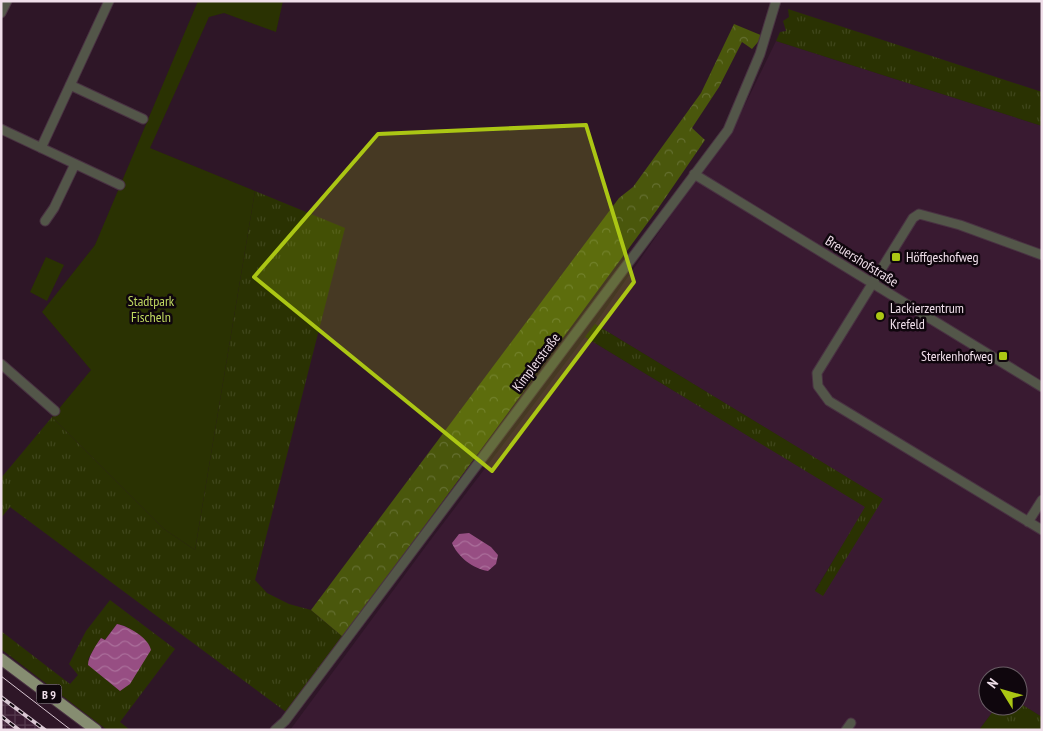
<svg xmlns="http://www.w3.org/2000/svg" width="1043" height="731" font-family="'PT Sans Narrow',sans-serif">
  <defs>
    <pattern id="industrial-grid" width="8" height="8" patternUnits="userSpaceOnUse" patternTransform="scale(1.25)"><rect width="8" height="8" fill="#391a31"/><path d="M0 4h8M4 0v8" fill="none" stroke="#563b4f"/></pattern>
    <pattern id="grass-tufts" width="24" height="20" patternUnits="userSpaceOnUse" patternTransform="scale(1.25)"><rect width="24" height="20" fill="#2a3202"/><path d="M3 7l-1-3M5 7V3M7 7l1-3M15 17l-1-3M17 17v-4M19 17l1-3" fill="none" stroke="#3f461b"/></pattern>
    <pattern id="forest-crowns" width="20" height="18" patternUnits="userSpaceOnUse" patternTransform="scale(1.25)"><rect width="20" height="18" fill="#4a570c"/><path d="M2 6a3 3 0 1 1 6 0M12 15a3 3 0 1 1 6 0" fill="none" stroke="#646f30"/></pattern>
    <pattern id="water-waves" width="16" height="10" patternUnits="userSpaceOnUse" patternTransform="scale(1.25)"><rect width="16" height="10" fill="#974e83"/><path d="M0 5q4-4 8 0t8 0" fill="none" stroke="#ab6f9b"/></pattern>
  </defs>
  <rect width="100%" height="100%" fill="#2e1627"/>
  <path fill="#391a31" d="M 776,41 L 1042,126 L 1042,717 L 1018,702 L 1018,676 L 988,676 L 988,706 L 997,706 L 979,730 L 290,730 L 429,542 L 585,337 L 866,507 L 815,590 L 823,595 L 882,499 L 595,324 L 738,119 Z"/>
  <path fill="url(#industrial-grid)" d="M 1,697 L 45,730 L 1,730 Z"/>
  <path fill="url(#grass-tufts)" fill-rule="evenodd" d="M 788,9 L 1042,92 L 1042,126 L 776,41 L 780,32 L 786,31 L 783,21 L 789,17 Z
    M 255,191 L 345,228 L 255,580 L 267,593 L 289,604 L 311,610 L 343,637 L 286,712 L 10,507 L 1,518 L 1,478 L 52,417 L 164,529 L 195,550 Z
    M 595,324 L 883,499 L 823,596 L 815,591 L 865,507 L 585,337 Z
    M 110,600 L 175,649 L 120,722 L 130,730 L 107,730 L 1,649 L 1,631 L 70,684 L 78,675 L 69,664 L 86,631 ZM 117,624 L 125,626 L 140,636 L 116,687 L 98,671 L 88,659 L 101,638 L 105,640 Z
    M 1018,702 L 1042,717 L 1042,730 L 979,730 L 997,706 L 1018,706 Z"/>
  <path fill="url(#forest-crowns)" d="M 734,24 L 763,36 L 752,49 L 742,42 L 719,87 L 692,128 L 705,140 L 657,210 L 343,637 L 311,610 L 619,198 L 633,187 L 701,93 Z"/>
  <path fill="#2a3202" d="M 198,1 L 283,1 L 276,32 L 224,13 L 209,17 L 150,148 L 255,191 L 195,550 L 164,529 L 52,417 L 91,370 L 42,312 L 95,245 Z
    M 46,257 L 64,265 L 47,301 L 30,292 Z"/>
  <path fill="url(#water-waves)" d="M 469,533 L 491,547 L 498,555 L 496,564 L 488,571 C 473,569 457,556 452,543 L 459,534 Z
    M 117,624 C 128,626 149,638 151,650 L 130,684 L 120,691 L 88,665 C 88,657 96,645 101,638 L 105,640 Z"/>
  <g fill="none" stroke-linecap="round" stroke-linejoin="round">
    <g stroke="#493242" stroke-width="11">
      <path id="minor" d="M 1,13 L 7,1
        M 70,85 L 143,119
        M 1,129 L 120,185
        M 41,148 L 109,1
        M 694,174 L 1042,387
        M 45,221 L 54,208 L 75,164
        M 1042,255 L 960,225 L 919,214 L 913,218 L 817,373 L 818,386 L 829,401 L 1042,530
        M 1,364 L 55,411
        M 1028,522 L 1042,500
        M 275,730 L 285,721 L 728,130 L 760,54 L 776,1
        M 846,730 L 851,723"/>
    </g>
    <g stroke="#493242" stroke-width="13">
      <path id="major" d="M 1,659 L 96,730"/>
    </g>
    <use href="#minor" stroke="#535649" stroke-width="9"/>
    <use href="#major" stroke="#868d71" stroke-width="11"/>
    <path stroke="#d9c7d3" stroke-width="1" d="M 1,676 L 71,730"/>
    <g stroke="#d9c7d3" stroke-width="4">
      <path id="rail" d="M 1,697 L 45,730
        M 1,716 L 19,730"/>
    </g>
    <use href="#rail" stroke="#0f060d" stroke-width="2" stroke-dasharray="5.5" stroke-linecap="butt"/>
  </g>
  <path fill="#abc614" fill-opacity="0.2" stroke="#abc614" stroke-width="4" stroke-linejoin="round" d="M 586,125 L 634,282 L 492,471 L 254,277 L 378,134 Z"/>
  <g fill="#abc614" stroke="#0f060d" stroke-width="2">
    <rect x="891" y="252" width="10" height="10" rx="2.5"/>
    <circle cx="880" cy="316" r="5"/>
    <rect x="998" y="351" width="10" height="10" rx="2.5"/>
  </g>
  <g text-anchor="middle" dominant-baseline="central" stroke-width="5" stroke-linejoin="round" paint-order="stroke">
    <rect fill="#0f060d" stroke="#ac9ea8" stroke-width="1" x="36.5" y="684.5" width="25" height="19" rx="4"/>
    <g font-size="12" font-weight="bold" fill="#f0dfea">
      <text x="49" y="694">B 9</text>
    </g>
    <g font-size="14" fill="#f0dfea" stroke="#0f060d" text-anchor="start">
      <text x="906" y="257">Höffgeshofweg</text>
      <text x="890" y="308">Lackierzentrum<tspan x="890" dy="16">Krefeld</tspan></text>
      <text x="993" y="356" text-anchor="end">Sterkenhofweg</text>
    </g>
    <g font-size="14" fill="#f0dfea" stroke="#0f060d">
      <text transform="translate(862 261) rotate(32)">Breuershofstraße</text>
      <text transform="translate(536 362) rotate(-53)">Kimplerstraße</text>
    </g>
    <g font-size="14" fill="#c1da61" stroke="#0f060d">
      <text x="151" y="301">Stadtpark<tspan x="151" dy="16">Fischeln</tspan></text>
    </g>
  </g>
  <rect width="1043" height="731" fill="none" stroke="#f0dfea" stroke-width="5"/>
  <g transform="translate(1003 691) rotate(307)"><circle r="24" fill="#0f060d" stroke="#695d65"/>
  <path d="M0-4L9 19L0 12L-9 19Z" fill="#abc614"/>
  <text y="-8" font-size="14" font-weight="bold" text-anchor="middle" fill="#f0dfea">N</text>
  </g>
</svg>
